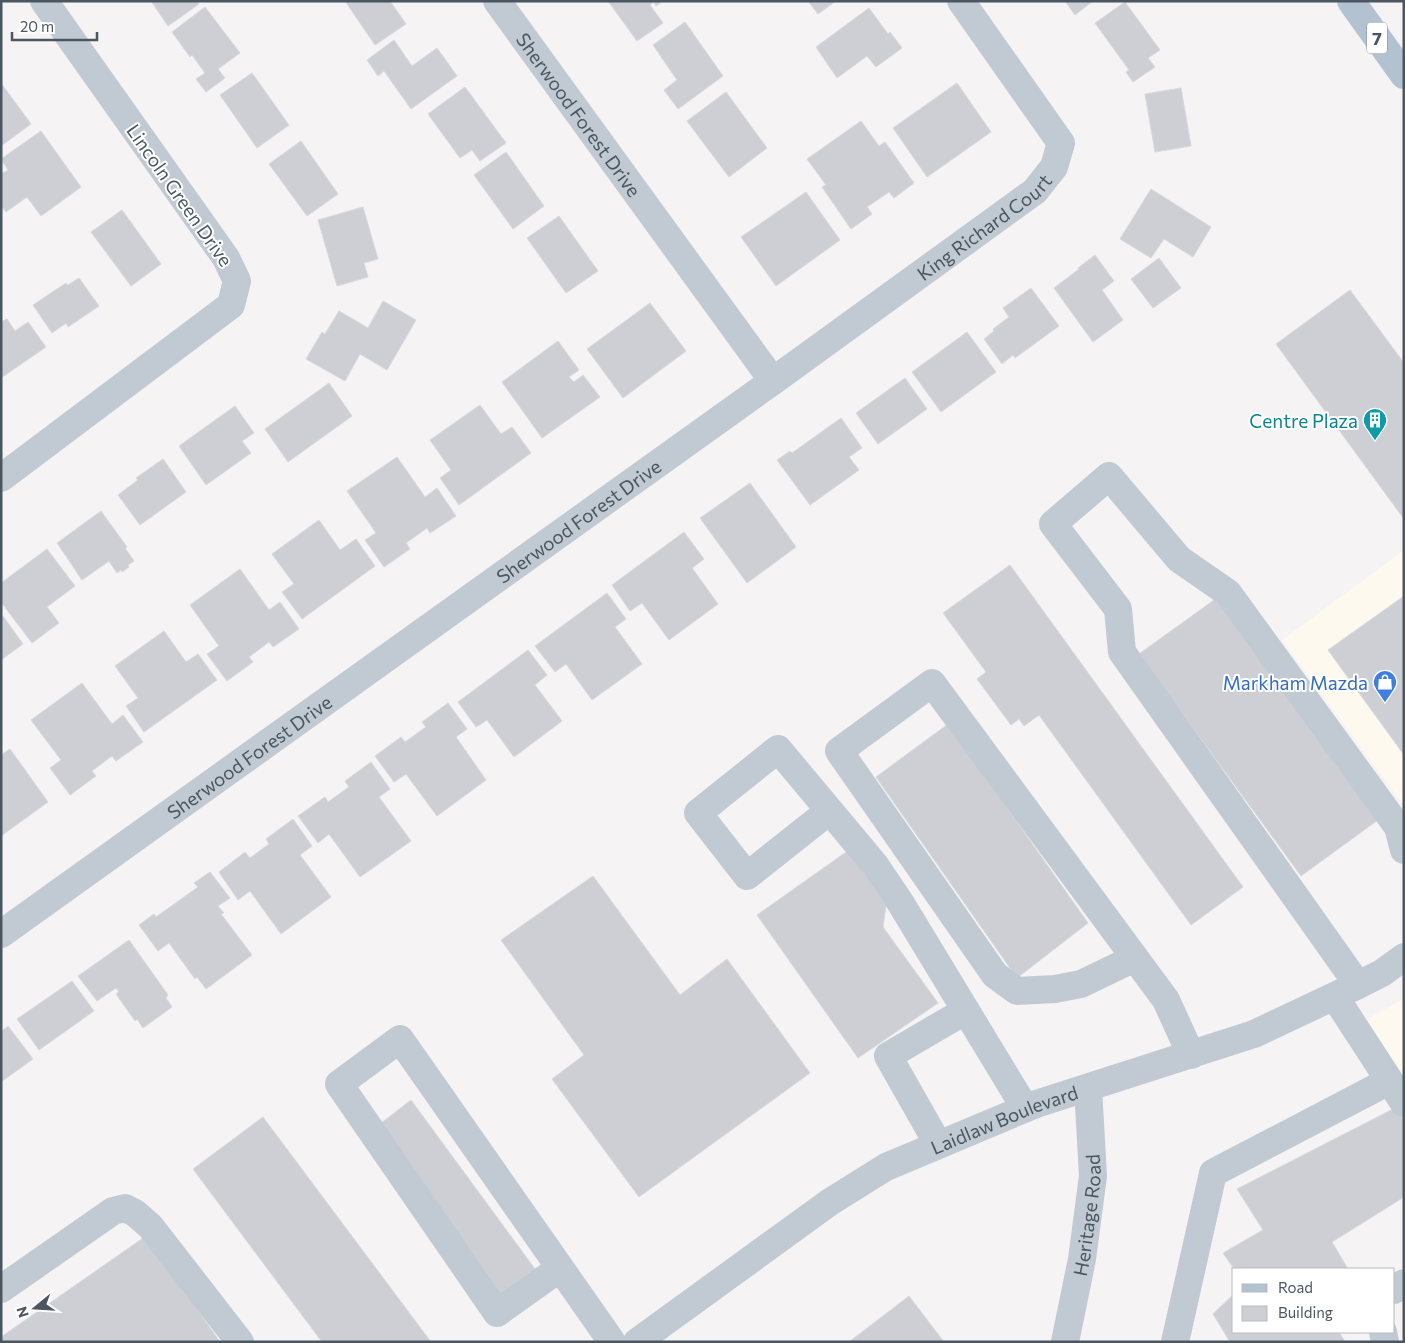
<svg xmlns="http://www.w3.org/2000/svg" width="1405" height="1343" font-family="Commissioner,sans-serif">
  <rect width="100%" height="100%" fill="#f5f3f3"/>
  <path fill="#fdf9ef" d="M 1404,550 L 1404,806 L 1282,640 Z
    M 1404,999 L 1404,1085 L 1361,1022 Z"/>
  <path fill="#cdcfd5" stroke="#d7d9de" d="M 151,1 L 197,1 L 199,4 L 168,26 Z
    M 345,1 L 390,1 L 406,24 L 375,45 Z
    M 608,1 L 663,1 L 656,6 L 654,2 L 650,5 L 663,23 L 637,41 Z
    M 808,1 L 836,1 L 818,14 Z
    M 1065,1 L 1093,1 L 1075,15 Z
    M 1125,2 L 1160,50 L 1148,58 L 1155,67 L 1133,82 L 1126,72 L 1129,70 L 1095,23 Z
    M 205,7 L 240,53 L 218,69 L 225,78 L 206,92 L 196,79 L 205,73 L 192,55 L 190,57 L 172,32 Z
    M 869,8 L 888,34 L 890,32 L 902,48 L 876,67 L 867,56 L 837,78 L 816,47 Z
    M 685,22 L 723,76 L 678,109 L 664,90 L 677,80 L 653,45 Z
    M 394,40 L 412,66 L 437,48 L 457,76 L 411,109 L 384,71 L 378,76 L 367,60 Z
    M 252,73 L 289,125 L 257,148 L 220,95 Z
    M 1,83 L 31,124 L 1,146 Z
    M 957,83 L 991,132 L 927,177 L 893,128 Z
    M 465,87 L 506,143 L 480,161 L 472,150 L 460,158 L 428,114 Z
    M 1181,88 L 1191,146 L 1155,152 L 1145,94 Z
    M 726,92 L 767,148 L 729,177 L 687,121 Z
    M 861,121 L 879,146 L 885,142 L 914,183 L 894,198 L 889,192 L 867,207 L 872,214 L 851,229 L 822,187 L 826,185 L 807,159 Z
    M 41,131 L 81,187 L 41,216 L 27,197 L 6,212 L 1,206 L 1,174 L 8,170 L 1,159 Z
    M 301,141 L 338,194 L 307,216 L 269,164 Z
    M 506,152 L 544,206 L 513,229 L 474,175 Z
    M 1151,189 L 1211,227 L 1193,257 L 1164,239 L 1151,258 L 1120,239 Z
    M 806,192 L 840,240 L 776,286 L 741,237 Z
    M 363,207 L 378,259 L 364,263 L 368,277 L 337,286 L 318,220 Z
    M 122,210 L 161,264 L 131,286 L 91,232 Z
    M 559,216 L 598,271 L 566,293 L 527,238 Z
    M 1095,255 L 1114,281 L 1102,290 L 1123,320 L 1093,342 L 1054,288 L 1079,269 L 1078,268 Z
    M 1159,258 L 1181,288 L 1153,308 L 1131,279 Z
    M 79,278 L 99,306 L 68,327 L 66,323 L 52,333 L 33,305 L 66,283 L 68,285 Z
    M 1031,288 L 1059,326 L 1015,358 L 1013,355 L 1002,364 L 984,339 L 994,331 L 993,329 L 1009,317 L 1003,308 Z
    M 1350,290 L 1404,363 L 1404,519 L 1276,344 Z
    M 383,301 L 416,320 L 387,370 L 360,354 L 345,381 L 306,359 L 322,332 L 325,334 L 339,311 L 368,328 Z
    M 650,303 L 686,351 L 623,398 L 587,349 Z
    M 7,319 L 15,331 L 28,322 L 46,347 L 1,378 L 1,322 Z
    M 967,332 L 996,372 L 941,412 L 912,372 Z
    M 558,341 L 579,370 L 569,377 L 574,382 L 583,375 L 600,397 L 542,438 L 502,382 Z
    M 905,378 L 927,409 L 878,444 L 856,413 Z
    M 329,383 L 352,416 L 288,462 L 265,429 Z
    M 480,405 L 501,434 L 512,427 L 531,453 L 459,505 L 440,478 L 451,470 L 430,440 Z
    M 235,406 L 254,433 L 242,441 L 251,453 L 206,485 L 179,446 Z
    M 841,418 L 862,448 L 849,457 L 859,470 L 810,505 L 777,460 L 790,451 L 792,453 Z
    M 397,457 L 425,497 L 437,488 L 456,516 L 430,533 L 427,528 L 406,543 L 410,549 L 384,567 L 365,540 L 376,533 L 347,491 Z
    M 163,459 L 186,492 L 140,525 L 118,495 L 138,480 L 136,478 Z
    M 750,483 L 796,547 L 747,583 L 700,518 Z
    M 101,511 L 127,547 L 125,548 L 134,561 L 128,565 L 129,567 L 122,572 L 121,570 L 117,573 L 109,561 L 82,580 L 57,543 Z
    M 319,520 L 340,550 L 356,539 L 375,566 L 302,619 L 282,592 L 294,584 L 272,554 Z
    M 684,532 L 704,559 L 692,568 L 718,604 L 669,640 L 642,603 L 630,611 L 612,585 Z
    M 47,549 L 75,586 L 47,607 L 59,623 L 32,643 L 1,602 L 1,583 Z
    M 1010,565 L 1243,887 L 1191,925 L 1039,715 L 1024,726 L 1019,719 L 1011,725 L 977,679 L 986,672 L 943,613 Z
    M 240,569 L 269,610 L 280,602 L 299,629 L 273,647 L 269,642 L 249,657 L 253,662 L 227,681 L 207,654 L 219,646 L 190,605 Z
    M 607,593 L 626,619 L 615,627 L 642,664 L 592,700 L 566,664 L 555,672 L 535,646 Z
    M 1221,595 L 1382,817 L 1301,876 L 1139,654 Z
    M 1404,596 L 1404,755 L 1328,650 Z
    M 3,616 L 23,644 L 1,660 L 1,617 Z
    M 164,631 L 186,662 L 198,654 L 217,680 L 144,732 L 126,706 L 138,698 L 115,666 Z
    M 528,650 L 547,675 L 535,685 L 562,721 L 514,757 L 487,720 L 476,727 L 458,702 Z
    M 82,683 L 112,724 L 123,715 L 143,742 L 116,761 L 112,756 L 92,771 L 96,776 L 70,795 L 50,768 L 61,760 L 31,720 Z
    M 448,703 L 467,729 L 456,737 L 486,780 L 437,816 L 406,774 L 394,782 L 375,756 L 401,737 L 405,742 L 426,727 L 422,722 Z
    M 948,724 L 1088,923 L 1017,978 L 876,777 Z
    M 10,749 L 48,802 L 1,836 L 1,755 Z
    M 371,762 L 390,789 L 379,797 L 411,841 L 360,877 L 329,834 L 318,843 L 298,816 L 325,797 L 328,802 L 349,787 L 345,781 Z
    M 293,819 L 312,846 L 300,855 L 331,897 L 281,934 L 250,891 L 238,900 L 219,872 L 245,852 L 250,858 L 269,844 L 266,839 Z
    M 849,850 L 886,906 L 883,927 L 938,1003 L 858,1058 L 757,915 Z
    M 210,872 L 230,898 L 218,906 L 224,913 L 221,914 L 252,955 L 206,989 L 197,977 L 195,979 L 169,943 L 158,951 L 139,925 L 154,914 L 156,917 L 198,887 L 194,883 Z
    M 593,876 L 680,995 L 727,959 L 810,1073 L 639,1197 L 552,1079 L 584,1055 L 501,940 Z
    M 129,940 L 168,995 L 166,998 L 172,1007 L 143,1028 L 137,1019 L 135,1021 L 116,994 L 119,992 L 116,988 L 97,1001 L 78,976 Z
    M 72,981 L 94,1011 L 39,1050 L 17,1019 Z
    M 8,1026 L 33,1059 L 1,1082 L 1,1032 Z
    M 411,1100 L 535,1269 L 500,1295 L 376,1127 Z
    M 1395,1108 L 1404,1120 L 1404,1197 L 1332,1242 L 1348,1269 L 1234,1269 L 1223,1253 L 1263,1230 L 1237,1189 Z
    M 263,1117 L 431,1342 L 322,1342 L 193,1169 Z
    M 146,1236 L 220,1342 L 1,1342 L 1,1337 Z
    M 1234,1294 L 1234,1332 L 1339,1332 L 1345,1342 L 1230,1342 L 1213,1314 Z
    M 909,1296 L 944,1342 L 849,1342 Z"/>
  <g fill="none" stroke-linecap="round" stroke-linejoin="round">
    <g stroke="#c1cad2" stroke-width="28">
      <path id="s1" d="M 497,1 L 773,381"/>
      <path d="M 1,478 L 231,305 L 237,281 L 226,258 L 44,1"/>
      <path d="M 829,811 L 747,876 L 698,813 L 778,749 L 875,865 L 900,902 L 1025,1108"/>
      <path id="s2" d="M 1,934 L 773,381 L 1035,191 L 1054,167 L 1061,143 L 961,1"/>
      <path d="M 1135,958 L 1081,984 L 1055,989 L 1017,991 L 995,975 L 839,751 L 932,683 L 1166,1000 L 1191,1055"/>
      <path d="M 1358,985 L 1122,652 L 1118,609 L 1053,524 L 1109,476 L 1179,559 L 1228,593 L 1398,827 L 1404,850"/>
      <path d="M 1335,997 L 1404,1103"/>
      <path d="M 938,1144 L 888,1056 L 965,1011"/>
      <path d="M 560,1268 L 497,1313 L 339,1084 L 400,1039 L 612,1342"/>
      <path d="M 1,1289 L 113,1211 L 125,1208 L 135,1213 L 150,1226 L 240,1342"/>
      <path d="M 1394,1290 L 1404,1283"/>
      <path d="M 1383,1332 L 1385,1342"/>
      <path id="s3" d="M 637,1342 L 830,1202 L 886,1167 L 1036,1104 L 1254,1034 L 1358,985 L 1382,973 L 1404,957"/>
      <path id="s4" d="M 1065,1342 L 1082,1259 L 1093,1176 L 1088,1088"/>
      <path d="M 1175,1342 L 1213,1173 L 1389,1081"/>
    </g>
    <path stroke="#b3c2d1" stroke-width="28" d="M 1351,1 L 1404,75"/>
  </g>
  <defs>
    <g id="building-pin" transform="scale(1.25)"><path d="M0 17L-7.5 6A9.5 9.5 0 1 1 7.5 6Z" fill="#0f9aa8" stroke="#fff"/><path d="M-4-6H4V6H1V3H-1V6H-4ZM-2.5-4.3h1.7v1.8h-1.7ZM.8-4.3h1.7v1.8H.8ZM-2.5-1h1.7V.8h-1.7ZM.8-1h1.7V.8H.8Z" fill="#fff"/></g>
    <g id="shop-pin" transform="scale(1.25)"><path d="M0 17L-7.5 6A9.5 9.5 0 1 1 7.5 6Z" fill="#3f7fe0" stroke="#fff"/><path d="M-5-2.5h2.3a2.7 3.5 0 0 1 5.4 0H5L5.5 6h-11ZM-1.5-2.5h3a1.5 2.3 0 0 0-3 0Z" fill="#fff"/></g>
  </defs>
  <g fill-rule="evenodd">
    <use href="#building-pin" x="1375" y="420"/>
    <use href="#shop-pin" x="1385" y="682"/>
  </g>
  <g text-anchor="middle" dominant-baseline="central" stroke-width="4" stroke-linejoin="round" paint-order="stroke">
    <rect fill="#fff" stroke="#808990" stroke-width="1" x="1367" y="22.5" width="20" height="31" rx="4"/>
    <g font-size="18" font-weight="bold" fill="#4a5661">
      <text x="1377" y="38">7</text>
    </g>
    <g font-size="19" fill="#4a5661" stroke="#fff">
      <text stroke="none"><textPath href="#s1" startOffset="140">Sherwood Forest Drive</textPath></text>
      <text transform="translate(180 195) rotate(55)">Lincoln Green Drive</text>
      <text stroke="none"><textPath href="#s2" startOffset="1211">King Richard Court</textPath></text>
      <text stroke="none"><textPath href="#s2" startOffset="710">Sherwood Forest Drive</textPath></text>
      <text stroke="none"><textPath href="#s2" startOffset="305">Sherwood Forest Drive</textPath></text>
      <text stroke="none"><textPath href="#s3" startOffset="432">Laidlaw Boulevard</textPath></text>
      <text stroke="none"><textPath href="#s4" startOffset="129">Heritage Road</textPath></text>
    </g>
    <g font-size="19" fill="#0d838f" stroke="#fff" text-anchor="end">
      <text x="1358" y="420">Centre Plaza</text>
    </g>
    <g font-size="19" fill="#366cbe" stroke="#fff" text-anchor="end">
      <text x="1368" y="682">Markham Mazda</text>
    </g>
  </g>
  <rect width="1405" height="1343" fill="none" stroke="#4a5661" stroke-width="5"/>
  <rect x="1232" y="1268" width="162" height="65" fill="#ffffff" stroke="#b7bbc0"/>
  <rect x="1242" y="1284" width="25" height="8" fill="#b3c2d1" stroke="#b7bbc0"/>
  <text x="1278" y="1293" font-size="15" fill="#4a5661">Road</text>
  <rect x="1242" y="1306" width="25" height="15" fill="#cdcfd5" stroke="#b7bbc0"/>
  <text x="1278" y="1318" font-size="15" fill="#4a5661">Building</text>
  <g transform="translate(35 1308) rotate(252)" stroke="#ffffff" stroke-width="4" paint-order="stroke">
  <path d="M0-4L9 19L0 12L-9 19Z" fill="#4a5661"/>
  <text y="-8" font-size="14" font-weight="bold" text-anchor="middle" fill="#4a5661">N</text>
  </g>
  <path d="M12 32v8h85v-8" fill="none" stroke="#4a5661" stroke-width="2.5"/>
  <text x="20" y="32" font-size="15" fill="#4a5661" stroke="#ffffff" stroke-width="4" paint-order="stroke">20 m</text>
</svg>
